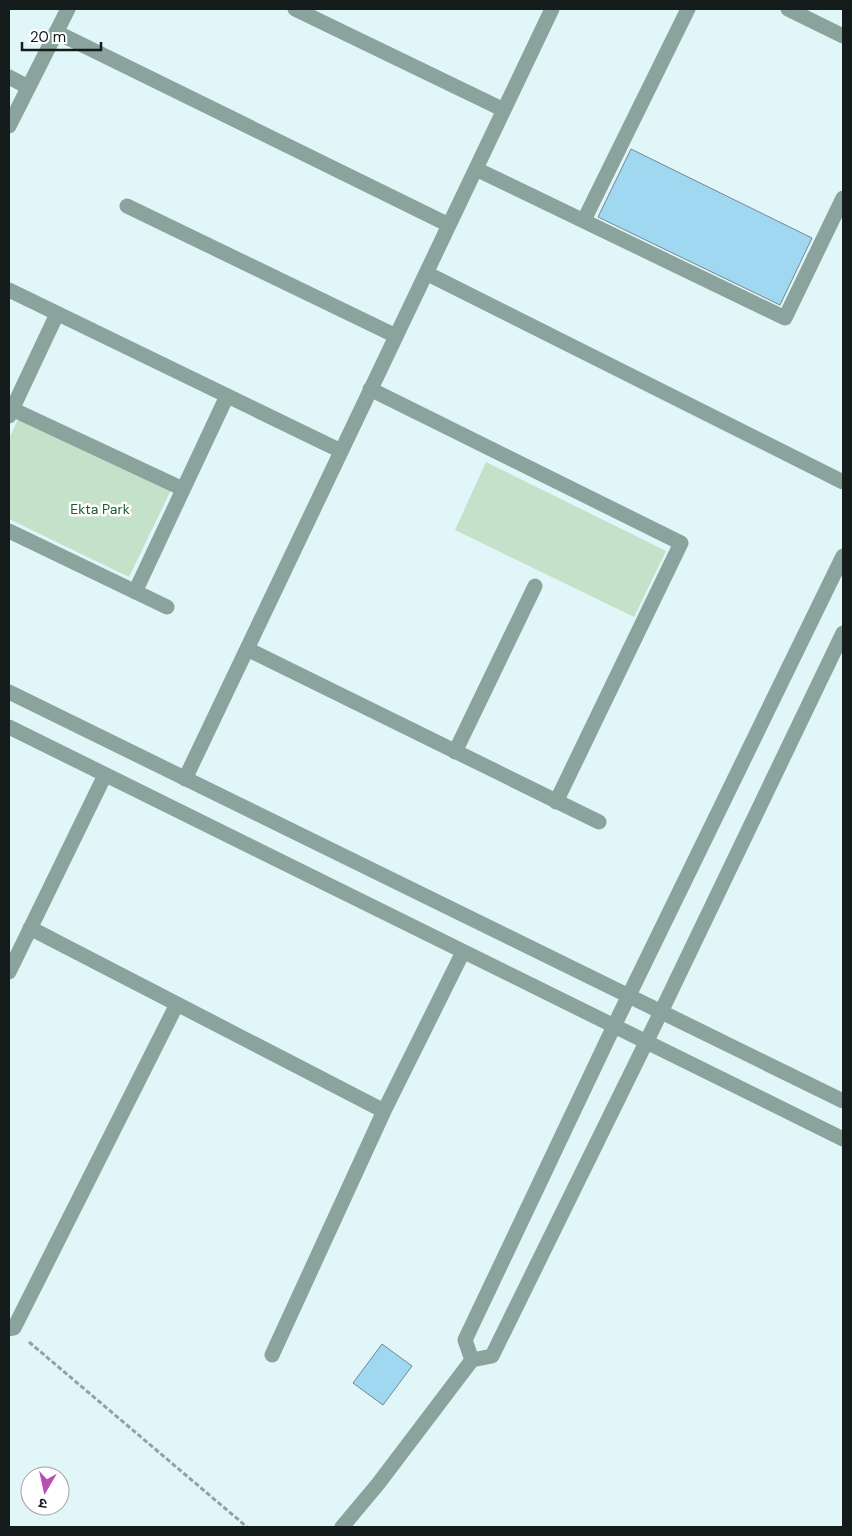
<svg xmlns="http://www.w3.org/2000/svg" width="852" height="1536" font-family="'DM Sans','Noto Sans Devanagari',sans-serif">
  <rect width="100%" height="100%" fill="#e1f6f8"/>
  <path fill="#c4e1ca" d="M 19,417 L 171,490 L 129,577 L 9,519 L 9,439 Z
    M 486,462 L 666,551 L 634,617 L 455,530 Z"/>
  <path fill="#a0d8f1" stroke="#76878f" d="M 631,149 L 812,238 L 780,305 L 598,217 Z
    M 382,1344 L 412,1366 L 383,1405 L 353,1383 Z"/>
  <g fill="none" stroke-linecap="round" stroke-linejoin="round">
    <path stroke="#92a2a3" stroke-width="3" stroke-dasharray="5 2.5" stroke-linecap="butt" d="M 29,1342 L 247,1527"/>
    <path stroke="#8aa39c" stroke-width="15" d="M 295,9 L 504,110
      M 788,9 L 843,36
      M 56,32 L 449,225
      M 9,77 L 28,87
      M 9,126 L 68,9
      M 476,169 L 785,318 L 843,198
      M 127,206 L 396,336
      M 584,220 L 688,9
      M 426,273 L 843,482
      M 9,290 L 341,451
      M 370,389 L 681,543 L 556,802
      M 12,409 L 183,489
      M 9,416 L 57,314
      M 9,531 L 167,607
      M 135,592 L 227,396
      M 247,649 L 599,822
      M 9,692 L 843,1101
      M 9,727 L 843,1139
      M 455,752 L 535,586
      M 185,779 L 552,9
      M 30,928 L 384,1111
      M 9,972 L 105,775
      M 9,1329 L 14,1328 L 177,1004
      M 272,1355 L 384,1111 L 463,952
      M 472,1360 L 465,1340 L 614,1026 L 843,556
      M 342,1527 L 378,1484 L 472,1360 L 492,1356 L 661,1012 L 843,633"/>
  </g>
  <g text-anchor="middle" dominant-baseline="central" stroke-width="5" stroke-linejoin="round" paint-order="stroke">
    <g font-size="14" fill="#1b5d31" stroke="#fff">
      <text x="100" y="509">Ekta Park</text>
    </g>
  </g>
  <rect width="852" height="1536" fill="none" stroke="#131b1b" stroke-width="20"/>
  <g transform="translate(45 1491) rotate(189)"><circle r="24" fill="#ffffff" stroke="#a1a4a4"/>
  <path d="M0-4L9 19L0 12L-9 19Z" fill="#b84eaf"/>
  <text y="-8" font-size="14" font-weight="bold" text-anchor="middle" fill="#131b1b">उ</text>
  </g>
  <path d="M22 42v8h79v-8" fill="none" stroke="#131b1b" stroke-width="2.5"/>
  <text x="30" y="42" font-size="15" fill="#131b1b" stroke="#ffffff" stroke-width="4" paint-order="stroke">20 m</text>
</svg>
